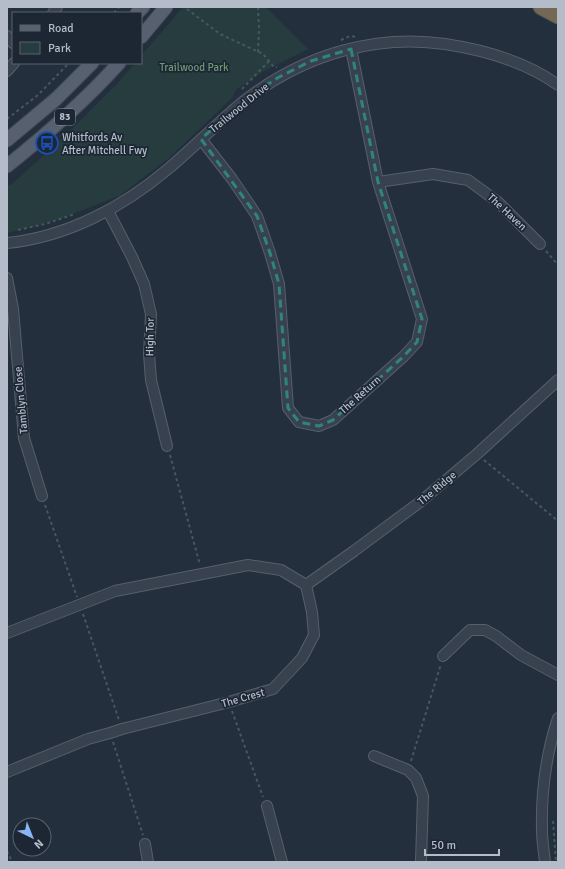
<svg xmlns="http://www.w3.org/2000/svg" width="565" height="869" font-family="Signika,sans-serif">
  <rect width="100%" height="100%" fill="#242f3e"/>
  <path fill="#263c3f" d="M 183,7 L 266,7 L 308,49 L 264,71 L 236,90 L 233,97 L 168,159 L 119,196 L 57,220 L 7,233 L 7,186 L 12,184 L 68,133 L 116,85 L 135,63 L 141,63 L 141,56 Z"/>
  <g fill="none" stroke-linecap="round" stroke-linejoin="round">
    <g stroke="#565f6c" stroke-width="12">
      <path id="minor" d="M 53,13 L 57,7
        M 7,36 L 13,43
        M 7,71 L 14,63
        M 201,139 L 232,179 L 257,216 L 270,253 L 279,284 L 288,408 L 299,422 L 319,426 L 333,420 L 404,356 L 417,342 L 422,319 L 378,182 L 351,49
        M 378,182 L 433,174 L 468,180 L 498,202 L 540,244
        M 108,211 L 132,257 L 144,284 L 151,314 L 149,354 L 151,380 L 167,446
        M 7,243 C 67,237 123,207 168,169 C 186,154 202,138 219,123 C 230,113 240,103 252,95 C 308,54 377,34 445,44 C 485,50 526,62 558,85
        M 7,278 L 13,309 L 24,438 L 42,496
        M 306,585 L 354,551 L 420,502 L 477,454 L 558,380
        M 7,633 L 115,591 L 248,565 L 281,570 L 306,585 L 312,612 L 314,635 L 302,658 L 273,689 L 229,702 L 122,729 L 110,733 L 88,739 L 7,772
        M 443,656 L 470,630 L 485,630 L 496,636 L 521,655 L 558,675
        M 374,756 L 408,770 L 416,778 L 423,796 L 421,862
        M 267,806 L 282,862
        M 145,844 L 148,862
        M 545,862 C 544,852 542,841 542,831 C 541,793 546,754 558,718"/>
    </g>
    <g stroke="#414a57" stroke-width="15">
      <path id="major" d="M 137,13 L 143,7
        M 141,37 L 166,7
        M 7,140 L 56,99 L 92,63
        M 7,166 C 47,134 85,101 119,63"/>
    </g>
    <g stroke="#434c59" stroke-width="17">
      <path id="highway" d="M 541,7 L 558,16"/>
    </g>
    <path stroke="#44595c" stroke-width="2" stroke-dasharray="3 3" stroke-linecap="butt" d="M 187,9 L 220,34 L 263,54 L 274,67 L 277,67
      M 114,13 L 119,7
      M 341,40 L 350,36 L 357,37
      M 258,52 L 259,29 L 258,7
      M 242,89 L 269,61
      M 7,119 L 38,95 L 69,63
      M 18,230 L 45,224 L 75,214
      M 546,251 L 558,265
      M 170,455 L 200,565
      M 484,460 L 558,521
      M 45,505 L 77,597
      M 83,614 L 119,720
      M 232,711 L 263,797
      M 113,742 L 143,835
      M 411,761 L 441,664
      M 553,821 L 556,862
      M 7,851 L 12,862"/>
    <use href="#minor" stroke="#38414e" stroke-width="10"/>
    <use href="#major" stroke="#56606e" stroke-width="13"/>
    <use href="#highway" stroke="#746855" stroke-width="15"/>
  </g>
  <path fill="none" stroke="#308480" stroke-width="3" stroke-dasharray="8 5" stroke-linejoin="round" d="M 351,49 L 378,182 L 422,319 L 417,342 L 404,356 L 333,420 L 319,426 L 299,422 L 288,408 L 279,284 L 270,253 L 257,216 L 201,139 L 250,96 L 279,77 L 311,61 Z"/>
  <defs>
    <g id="bus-ring" transform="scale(1.15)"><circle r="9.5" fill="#1d2633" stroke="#1a4fb4" stroke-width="1.5"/><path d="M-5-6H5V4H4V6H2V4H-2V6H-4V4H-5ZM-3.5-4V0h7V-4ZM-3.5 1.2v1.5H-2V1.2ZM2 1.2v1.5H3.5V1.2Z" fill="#1a4fb4"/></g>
  </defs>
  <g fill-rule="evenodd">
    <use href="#bus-ring" x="47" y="143"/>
  </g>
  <g text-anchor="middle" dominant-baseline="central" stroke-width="3.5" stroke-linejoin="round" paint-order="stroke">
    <rect fill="#1d2633" stroke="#878f9c" stroke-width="1" x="55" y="109" width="20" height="16" rx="3"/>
    <g font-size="10" font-weight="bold" fill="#b4bcc9">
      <text x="65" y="117">83</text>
    </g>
    <g font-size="11" fill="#6b9a76" stroke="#1d2633">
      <text x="194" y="67">Trailwood Park</text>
    </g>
    <g font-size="11" fill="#b4bcc9" stroke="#1d2633">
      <text transform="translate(239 108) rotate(-39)">Trailwood Drive</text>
      <text transform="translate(507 212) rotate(43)">The Haven</text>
      <text transform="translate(150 337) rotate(-89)">High Tor</text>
      <text transform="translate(360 395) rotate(-42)">The Return</text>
      <text transform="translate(21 400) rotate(-95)">Tamblyn Close</text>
      <text transform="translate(437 488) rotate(-40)">The Ridge</text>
      <text transform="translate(243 698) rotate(-16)">The Crest</text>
    </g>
    <g font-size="11" fill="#b4bcc9" stroke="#1d2633" text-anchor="start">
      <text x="62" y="137">Whitfords Av<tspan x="62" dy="13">After Mitchell Fwy</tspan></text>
    </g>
  </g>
  <rect width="565" height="869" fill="none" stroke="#b4bcc9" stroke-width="16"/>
  <rect x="12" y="12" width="130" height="52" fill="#1d2633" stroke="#59626f"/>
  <rect x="20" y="25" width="20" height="6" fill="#56606e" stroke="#59626f"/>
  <text x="48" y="32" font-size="12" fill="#b4bcc9">Road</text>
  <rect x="20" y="42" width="20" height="12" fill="#263c3f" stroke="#59626f"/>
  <text x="48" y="52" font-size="12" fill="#b4bcc9">Park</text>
  <g transform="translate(32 837) rotate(137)"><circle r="19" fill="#1d2633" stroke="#59626f"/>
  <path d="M0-3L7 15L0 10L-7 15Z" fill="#8ab4f8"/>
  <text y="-6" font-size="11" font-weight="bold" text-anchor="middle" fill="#b4bcc9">N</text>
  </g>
  <path d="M425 849v6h74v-6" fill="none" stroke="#b4bcc9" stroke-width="2"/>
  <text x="431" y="849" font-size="12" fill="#b4bcc9" stroke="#1d2633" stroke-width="3" paint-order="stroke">50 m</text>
</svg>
